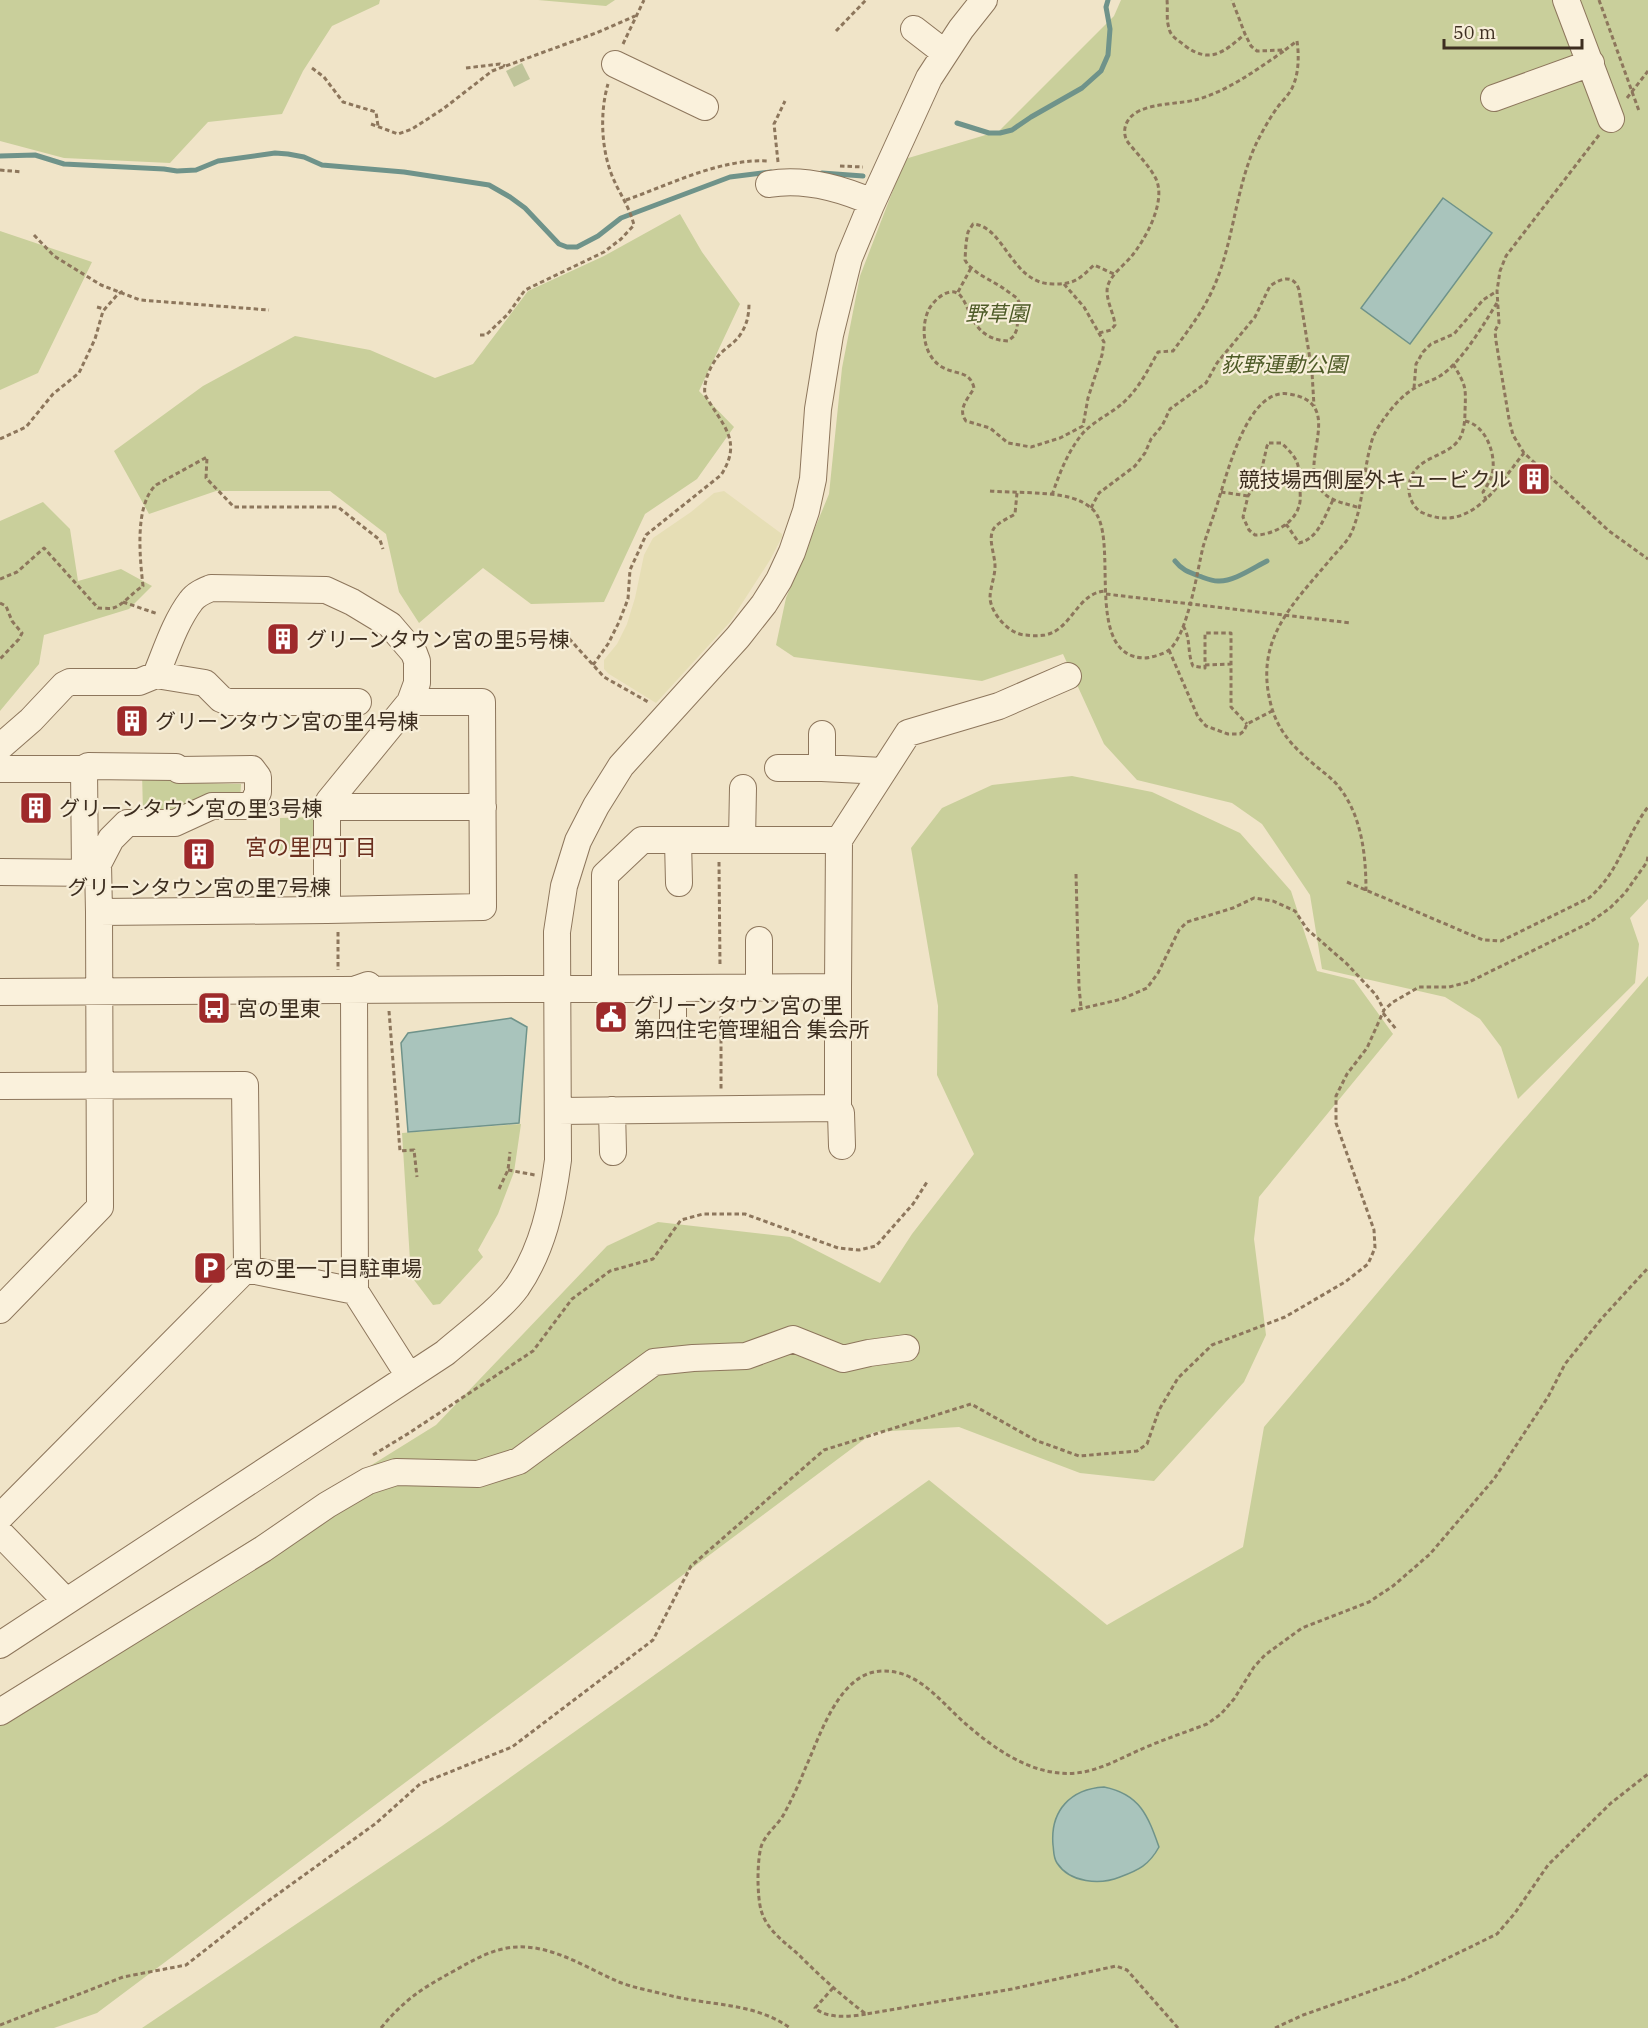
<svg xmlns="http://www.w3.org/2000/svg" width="1648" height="2028" font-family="'IBM Plex Serif','Noto Sans JP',serif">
  <rect width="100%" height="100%" fill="#f0e4c8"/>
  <path fill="#e6deb5" d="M 724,491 L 782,534 L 782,537 L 770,560 L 730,622 L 656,703 L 609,674 L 604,669 L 604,660 L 617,644 L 627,624 L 635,598 L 644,555 L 653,538 L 691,512 L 714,493 Z"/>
  <path fill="#c9cf9b" d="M 0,0 L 380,0 L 379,4 L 332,26 L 303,71 L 282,114 L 208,122 L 170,163 L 64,158 L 0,141 Z
    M 538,0 L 615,0 L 606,6 Z
    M 1121,0 L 1648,0 L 1648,899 L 1630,918 L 1639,944 L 1635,983 L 1518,1099 L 1501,1047 L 1480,1019 L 1445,997 L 1322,969 L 1310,895 L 1262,824 L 1232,803 L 1137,780 L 1104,744 L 1063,654 L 982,681 L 794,657 L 776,645 L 786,598 L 829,494 L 842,368 L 860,276 L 905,159 L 999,131 L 1114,16 Z
    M 680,214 L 702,252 L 740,304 L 699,391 L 734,427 L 697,479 L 645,514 L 604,602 L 531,604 L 483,568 L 419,623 L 399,592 L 386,534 L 330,491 L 216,491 L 149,514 L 114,451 L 203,386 L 295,336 L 370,350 L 435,378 L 473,364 L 528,291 L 604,256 Z
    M 0,231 L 92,262 L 38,373 L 0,390 Z
    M 43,502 L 70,529 L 78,581 L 121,569 L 152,586 L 129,609 L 44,635 L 39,664 L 0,711 L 0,521 Z
    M 142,773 L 171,774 L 188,783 L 241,784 L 240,801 L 167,812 L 143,812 Z
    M 1072,776 L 1152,792 L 1240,833 L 1291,891 L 1317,971 L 1354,980 L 1393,1034 L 1259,1197 L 1254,1239 L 1266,1335 L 1244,1382 L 1154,1481 L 1080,1473 L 959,1427 L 874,1432 L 97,2013 L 54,2028 L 0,2028 L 0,1696 L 436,1425 L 607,1246 L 658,1222 L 790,1237 L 880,1283 L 912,1234 L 974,1154 L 937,1075 L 938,1006 L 911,848 L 942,808 L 992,785 Z
    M 318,817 L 318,851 L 280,851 L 280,818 Z
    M 1648,976 L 1648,2028 L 142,2028 L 442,1826 L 929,1480 L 1107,1625 L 1243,1547 L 1264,1427 L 1503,1144 Z
    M 521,1124 L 514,1172 L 498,1214 L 478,1250 L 483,1257 L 440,1304 L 433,1305 L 411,1276 L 402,1133 Z"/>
  <path fill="#bfc49a" d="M 522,63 L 530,79 L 514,87 L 506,71 Z"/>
  <path fill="#a9c4bc" stroke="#6f938a" stroke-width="1.5" d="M 1443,198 L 1492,233 L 1410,344 L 1361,308 Z
    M 511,1018 L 527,1027 L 519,1123 L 408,1132 L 401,1043 L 408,1033 Z
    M 1104,1787 C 1140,1794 1148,1816 1159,1847 C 1149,1865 1139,1870 1120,1877 C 1100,1885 1070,1883 1057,1863 C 1053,1857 1054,1851 1053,1845 C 1050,1810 1071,1789 1104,1787 Z"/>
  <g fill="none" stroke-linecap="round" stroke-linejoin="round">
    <path stroke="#6f938a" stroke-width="5" d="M 957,123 L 989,133 L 1000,133 L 1012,130 L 1031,117 L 1082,88 L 1101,71 L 1108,55 L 1110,29 L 1106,7 L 1108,0
      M 0,156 L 35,155 L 64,164 L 164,169 L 177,171 L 196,170 L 218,161 L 275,153 L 288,154 L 304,157 L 322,165 L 404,172 L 489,185 L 510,197 L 525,208 L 559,244 L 567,247 L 577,247 L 598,236 L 621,218 L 730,177 L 771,172
      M 822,173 L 863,176
      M 1175,561 C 1182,570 1188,572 1199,576 C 1205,578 1211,581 1218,581 C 1233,582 1253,568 1267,561"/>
    <g stroke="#8d765c" stroke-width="28">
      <path id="minor" d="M 1566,0 L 1611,119
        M 914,29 L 945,53
        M 615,64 L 705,107
        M 1494,98 L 1591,63
        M 769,184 C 804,178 840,188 872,202
        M 822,734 L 822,768 L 883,771
        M 0,747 L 31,720 L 64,685 L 70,682 L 139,682 L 156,675 L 205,683 L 221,699 L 228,702 L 358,702
        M 778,768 L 822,768
        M 0,769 L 84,769 L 88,766 L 176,767 L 179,770 L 252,769 L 258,777 L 258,792 L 252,806 L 212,806 L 175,823 L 127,823 L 111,839 L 98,864 L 99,912
        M 84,769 L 85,872
        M 327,807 L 483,807
        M 742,840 L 743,788
        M 678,841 L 679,883
        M 0,872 L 98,873
        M 327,910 L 483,907 L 482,702 L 410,702
        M 759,940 L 759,987
        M 368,985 L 354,990 L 355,1291 L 409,1376
        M 605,988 L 605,875 L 642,840 L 839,840
        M 0,992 L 838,987 L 839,840 L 908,733 L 999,706 L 1068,676
        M 673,1025 L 673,988
        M 0,1086 L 245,1085 L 247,1265 L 246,1269 L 0,1517
        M 838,1108 L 841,1113 L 842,1146
        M 612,1110 L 613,1152
        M 558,1111 L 838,1108 L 838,987
        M 246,1269 L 355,1291
        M 0,1310 L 100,1207 L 99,912 L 327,910 L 327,807 L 329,801 L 410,702 L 417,683 L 417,661 L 414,653 L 390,625 L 352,602 L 326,590 L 211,588 C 204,591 196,594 191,601 C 175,622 166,651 156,675
        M 0,1533 L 66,1601
        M 0,1645 L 445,1353 C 466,1335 501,1309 517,1287 C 543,1249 552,1205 558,1160 L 557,932 L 564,886 L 578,841 L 596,806 L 621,766 L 738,637 L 764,604 L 779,580 L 792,552 L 806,511 L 813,479 L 818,409 L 830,335 L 849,258 L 871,205 L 929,78 L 961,29 L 984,0
        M 0,1712 L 263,1549 L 327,1505 L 368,1481 L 396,1472 L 478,1474 L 519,1461 L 654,1362 L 693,1358 L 746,1356 L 793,1339 L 843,1359 L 869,1353 L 906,1348"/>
    </g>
    <path stroke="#8d765c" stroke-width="3" stroke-dasharray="4.5 3" stroke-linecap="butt" d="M 1167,0 C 1168,9 1166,20 1169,28 C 1170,36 1178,40 1184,45 C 1210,65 1224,52 1245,34
      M 1599,0 L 1639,111
      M 836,31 L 866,0
      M 623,44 L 644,0
      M 312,68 L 324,77 L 343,102 L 376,112 L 378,126
      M 466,68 L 500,64 L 505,66
      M 1627,98 L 1648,71
      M 371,124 L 398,134 L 412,129 L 443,109 L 492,71 L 596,33 L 635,16
      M 1599,135 L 1506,256 L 1500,271 L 1497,291 L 1499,323 L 1495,331 L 1496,341 L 1509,419 L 1513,435 L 1524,453 L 1609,531 L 1648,559
      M 778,162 L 774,124 L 785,101
      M 840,166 L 863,167
      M 0,170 L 22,172
      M 626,200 C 669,185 721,158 768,161
      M 34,235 L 54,256 L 101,285 L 140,300 L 269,310
      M 1064,284 L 1084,307 L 1104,342 L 1102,355 L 1088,398 L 1083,426 L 1060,438 L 1031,447 L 1008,443 L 990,428 L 966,421 C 957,409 968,399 974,388 C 970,370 955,375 942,367 C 923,356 920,327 929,309 C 934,301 941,294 950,292 C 973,289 962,339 1008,341 L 1014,336 L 1017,329 L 1019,302 L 1017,298 L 1000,286 L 979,274 L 968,265 L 965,260 L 966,243 L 968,232 L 973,224 C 1005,226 1011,284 1053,284 C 1075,284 1078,280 1094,265 L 1114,274
      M 958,292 L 971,268
      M 97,307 L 104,309
      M 1099,333 L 1111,330 L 1115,325 C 1114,313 1104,297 1108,285 C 1112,274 1123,266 1131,257 C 1145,240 1168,200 1155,177 C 1148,164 1136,153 1127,141 C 1121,129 1127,117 1139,111 C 1155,103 1181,104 1199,99 C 1231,89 1256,70 1284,51
      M 480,335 L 486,335 L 508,314 L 525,290 L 604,252 L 621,239 L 634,225 C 628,203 618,192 611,173 C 601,146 600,111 608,84
      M 1453,364 C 1466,386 1466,386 1465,411 C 1465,420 1464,431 1460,438 C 1448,459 1411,455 1409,487 C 1408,497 1414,509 1423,513 C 1471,534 1498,485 1524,453
      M 1414,388 L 1416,364 L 1423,352 L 1431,344 L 1454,334 L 1483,300 L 1497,291
      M 1465,421 C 1486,425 1497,455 1492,475 C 1490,481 1486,487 1483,492 L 1486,500
      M 0,439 L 26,427 L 53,394 L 79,373 L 95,339 L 103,311 L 118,294 L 125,290
      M 1269,443 L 1281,443 C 1287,448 1292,453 1296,460 C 1300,469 1300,478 1300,488 C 1300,493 1301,501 1299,506 C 1294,524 1272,535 1255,535 L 1249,530 L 1243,517 L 1248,496 L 1260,477 L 1267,446 Z
      M 1299,472 L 1314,472
      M 990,491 C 1014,493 1059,491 1080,501 C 1085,503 1095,510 1097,515 C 1117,549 1085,656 1144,658 C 1150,658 1164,654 1169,650 C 1188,634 1197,572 1203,547 C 1208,530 1215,513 1220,495 C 1229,468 1249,387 1289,394 C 1347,403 1298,461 1320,489 C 1330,502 1345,503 1360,508
      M 1221,492 L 1248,496
      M 1017,493 L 1015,514 C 1009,518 996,523 993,530 C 988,540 995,555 995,566 C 995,577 990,588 990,598 C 991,614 1010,635 1026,635 C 1032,636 1039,636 1045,635 C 1072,630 1077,592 1106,591
      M 1052,495 C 1060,472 1068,451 1083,433 C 1094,421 1112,413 1124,402 C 1139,388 1148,370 1158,352 L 1173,351 C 1187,332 1201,314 1211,293 C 1234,246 1234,192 1256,144 C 1262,132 1269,119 1277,108 C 1282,101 1290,94 1293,86 C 1299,72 1299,55 1297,41 L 1285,50 L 1257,51 L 1251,46 L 1245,34 L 1232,0
      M 1091,508 L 1099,493 L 1135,466 L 1145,453 L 1151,439 L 1162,426 L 1170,409 L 1206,383 L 1217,363 L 1255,317 L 1270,286 C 1281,278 1294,274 1299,290 L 1312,372 L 1314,406
      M 1286,524 L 1299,543 C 1319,538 1324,517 1333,500
      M 0,579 L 17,572 L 44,548 L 98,608 C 102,608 109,609 113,608 C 122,606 133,592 143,586 C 140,559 134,505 156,485 L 207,457 L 206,478 L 234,507 L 338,507 L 380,540 L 383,549
      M 1106,594 L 1351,623
      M 123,602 L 158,614
      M 0,603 L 6,606 L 12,621 L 22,633 L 19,639 L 0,659
      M 1183,626 C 1191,637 1187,653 1193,666 L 1205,668 L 1205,633 L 1231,633 L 1231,707 L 1247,724
      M 564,633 L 604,677 L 650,703
      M 1169,650 L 1198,717 L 1206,726 L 1228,734 L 1240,734 L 1244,731 L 1247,724 L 1272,711
      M 593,665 L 608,644 L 619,622 L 628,599 L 630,570 L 646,535 L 721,475 C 743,441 723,426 705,395 C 703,382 710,366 719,355 C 725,348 735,343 740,335 C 747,325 749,315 749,303
      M 1205,665 L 1231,664
      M 719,862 L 720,966
      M 1076,874 L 1079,987 L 1081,1007
      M 1347,882 L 1483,940 L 1501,941 L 1589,898 C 1620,871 1624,839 1648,807
      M 1366,891 C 1366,856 1362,816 1339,787 C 1333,779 1324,773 1316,766 C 1295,749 1278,732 1271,705 C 1254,641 1291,606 1329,561 C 1337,551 1349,541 1353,529 C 1364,500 1363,472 1371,444 C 1373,434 1380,424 1386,416 C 1393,406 1404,394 1415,388 C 1422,383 1432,381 1440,376 C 1462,362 1484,324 1498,301
      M 338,932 L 338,970
      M 721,1009 L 721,1089
      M 389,1011 L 400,1151 L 414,1150 L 417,1177
      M 1071,1011 L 1122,999 L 1147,988 L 1158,973 L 1179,930 L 1187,922 L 1233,908 L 1254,898 L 1273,901 L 1295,911 L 1307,929 L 1347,964 L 1376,995 L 1384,1010
      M 1383,1013 L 1396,1029
      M 508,1170 L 535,1175
      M 499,1189 L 508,1170 L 510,1152
      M 373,1455 L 409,1433 L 533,1351 L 572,1299 L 610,1271 L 653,1259 L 681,1220 L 703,1214 L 745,1214 L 838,1248 L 859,1250 L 876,1246 L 913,1204 L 927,1182
      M 833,1988 L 815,2008 C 827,2019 851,2017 866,2014
      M 0,2025 L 123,1977 L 186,1965 L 264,1904 L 375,1824 L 420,1784 L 512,1747 L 653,1640 L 691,1566 L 824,1450 L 971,1404 L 1035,1440 L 1079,1456 L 1137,1451 L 1147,1444 L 1159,1410 L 1178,1378 L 1212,1345 L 1285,1317 L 1345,1282 L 1368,1264 L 1375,1248 L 1374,1230 L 1336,1123 L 1336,1096 L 1347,1074 L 1367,1048 L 1384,1010 L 1393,1002 L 1419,987 L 1449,987 L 1469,982 L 1589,923 L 1610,908 L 1625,893 L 1647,862 L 1648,856
      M 381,2028 C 404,2000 421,1989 452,1972 C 470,1962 486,1952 507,1948 C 547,1941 584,1967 619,1982 C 634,1988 652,1991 668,1995 C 709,2006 754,2002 790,2028
      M 1178,2028 L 1127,1970 L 1116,1966 L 1012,1989 L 866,2014 C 843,1997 822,1978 802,1958 C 787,1943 767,1932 761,1910 C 757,1895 757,1862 761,1847 C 765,1834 778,1825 784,1814 C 792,1799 799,1784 805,1769 C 820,1736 839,1672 882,1671 C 920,1670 942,1704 967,1725 C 997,1751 1035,1777 1076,1773 C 1099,1771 1123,1757 1144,1748 C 1165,1739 1186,1732 1207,1724 L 1221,1714 L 1234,1699 L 1254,1667 L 1265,1655 L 1302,1628 L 1369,1602 L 1393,1586 L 1430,1554 L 1494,1479 L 1548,1397 L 1565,1364 L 1602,1318 L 1648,1268
      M 1275,2028 L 1303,2015 L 1405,1979 L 1497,1934 L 1515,1913 L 1548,1865 L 1611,1803 L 1648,1774"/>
    <use href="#minor" stroke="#faf1dc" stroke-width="26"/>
  </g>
  <defs>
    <g id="building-square" transform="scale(1.725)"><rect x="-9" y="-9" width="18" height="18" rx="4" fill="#9e2a2b" stroke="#f7eed8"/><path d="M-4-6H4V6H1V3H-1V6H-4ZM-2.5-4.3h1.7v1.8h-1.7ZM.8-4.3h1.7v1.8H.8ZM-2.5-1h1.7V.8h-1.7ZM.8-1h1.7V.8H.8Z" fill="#fff"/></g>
    <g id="bus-square" transform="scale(1.725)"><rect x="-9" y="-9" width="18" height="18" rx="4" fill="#9e2a2b" stroke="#f7eed8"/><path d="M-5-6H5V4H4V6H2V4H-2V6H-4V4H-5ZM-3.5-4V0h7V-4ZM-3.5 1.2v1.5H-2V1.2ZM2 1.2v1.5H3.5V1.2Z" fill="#fff"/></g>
    <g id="civic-square" transform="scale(1.725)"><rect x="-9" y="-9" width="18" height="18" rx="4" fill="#9e2a2b" stroke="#f7eed8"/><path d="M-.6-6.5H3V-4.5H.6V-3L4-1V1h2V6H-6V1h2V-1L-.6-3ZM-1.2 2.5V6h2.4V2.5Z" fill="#fff"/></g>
    <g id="parking-square" transform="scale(1.725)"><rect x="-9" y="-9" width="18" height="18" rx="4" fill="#9e2a2b" stroke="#f7eed8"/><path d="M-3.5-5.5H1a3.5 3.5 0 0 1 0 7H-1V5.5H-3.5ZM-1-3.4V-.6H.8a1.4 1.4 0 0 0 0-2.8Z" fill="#fff"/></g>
  </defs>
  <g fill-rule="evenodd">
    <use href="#building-square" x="1534" y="479"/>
    <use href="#building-square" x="283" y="639"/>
    <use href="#building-square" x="132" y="721"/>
    <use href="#building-square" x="36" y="808"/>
    <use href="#building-square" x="199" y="854"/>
    <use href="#bus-square" x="214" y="1008"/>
    <use href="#civic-square" x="611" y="1017"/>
    <use href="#parking-square" x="210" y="1268"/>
  </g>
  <g text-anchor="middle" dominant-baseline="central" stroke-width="4.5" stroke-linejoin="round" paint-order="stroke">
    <g font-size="21" font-style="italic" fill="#4d5a26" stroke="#f7eed8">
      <text x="997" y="313">野草園</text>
      <text x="1284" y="364">荻野運動公園</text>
    </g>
    <g font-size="21" fill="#3d2e20" stroke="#f7eed8" text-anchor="start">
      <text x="1511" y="479" text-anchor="end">競技場西側屋外キュービクル</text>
      <text x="306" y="639">グリーンタウン宮の里5号棟</text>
      <text x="155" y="721">グリーンタウン宮の里4号棟</text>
      <text x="59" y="808">グリーンタウン宮の里3号棟</text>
      <text x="199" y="887" text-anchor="middle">グリーンタウン宮の里7号棟</text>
      <text x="634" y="1005">グリーンタウン宮の里<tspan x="634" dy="24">第四住宅管理組合 集会所</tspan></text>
      <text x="237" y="1008">宮の里東</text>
      <text x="233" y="1268">宮の里一丁目駐車場</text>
    </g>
    <g font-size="22" fill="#6b2e1e" stroke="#f7eed8">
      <text x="311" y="846">宮の里四丁目</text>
    </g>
  </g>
  <path d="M1444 39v9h138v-9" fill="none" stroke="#3d2e20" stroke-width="3"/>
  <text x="1453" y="39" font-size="18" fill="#3d2e20" stroke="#f7eed8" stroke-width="4.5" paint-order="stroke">50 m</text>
</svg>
